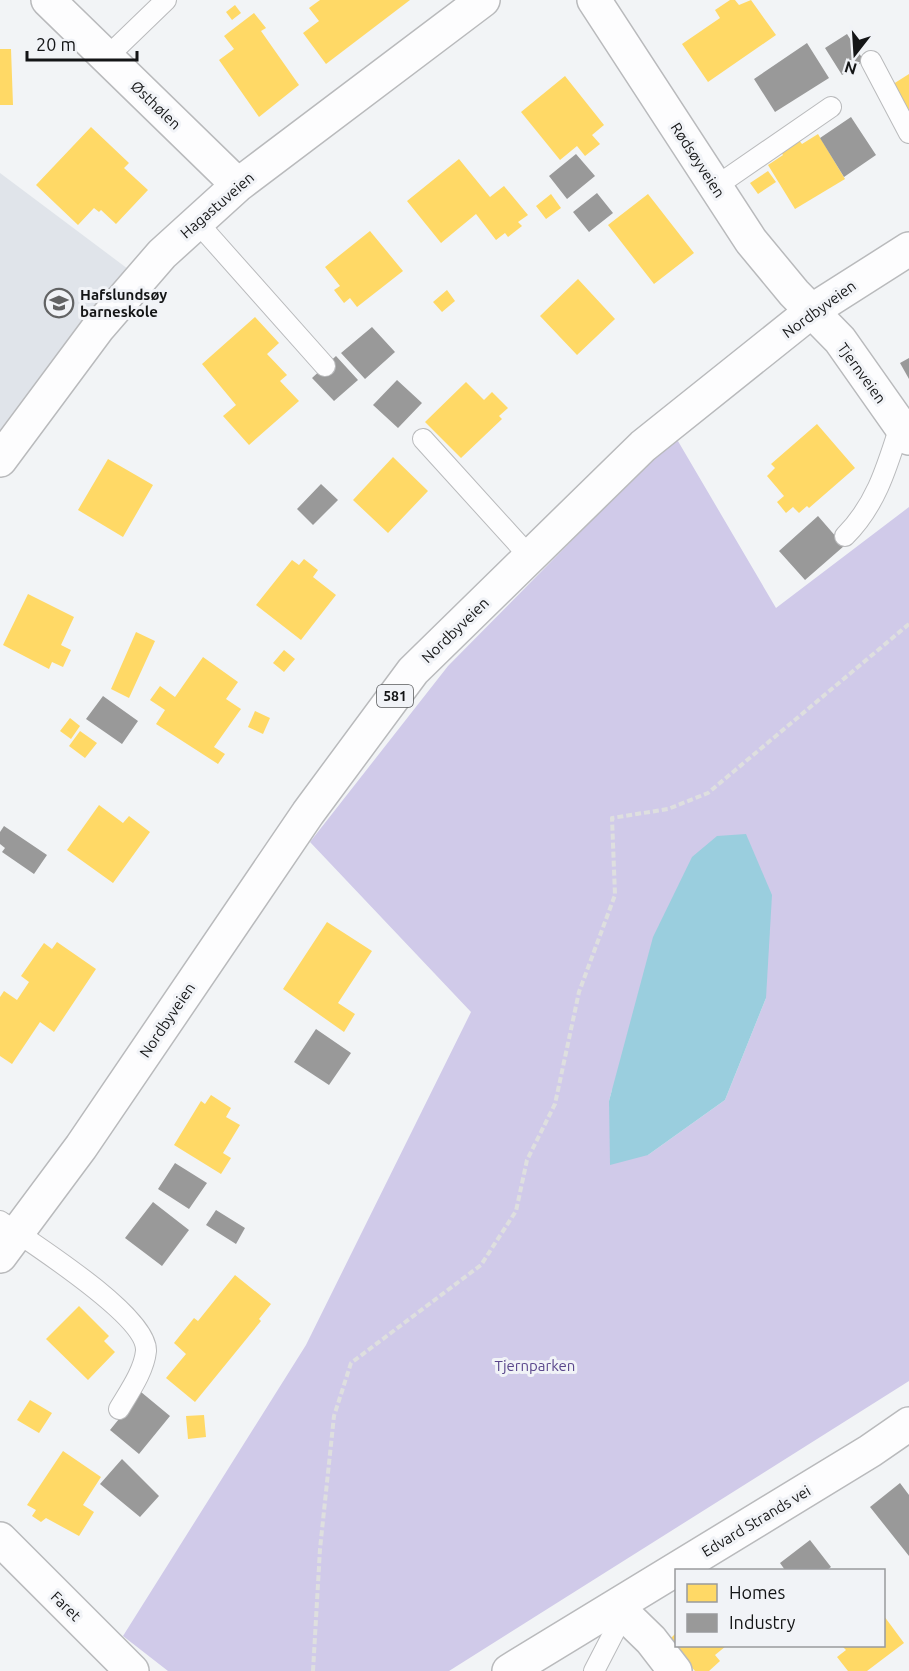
<svg xmlns="http://www.w3.org/2000/svg" width="909" height="1671" font-family="Ubuntu,sans-serif">
  <rect width="100%" height="100%" fill="#f2f4f6"/>
  <path fill="#e0e4ea" d="M 0,173 L 140,278 L 0,461 Z"/>
  <path fill="#d0cae9" fill-rule="evenodd" d="M 675,436 L 776,608 L 909,507 L 909,1381 L 449,1671 L 168,1671 L 123,1636 L 306,1345 L 471,1012 L 310,842 L 448,666 ZM 766,998 L 725,1100 L 648,1155 L 609,1101 L 612,1090 Z"/>
  <path fill="#9acede" d="M 746,834 L 772,895 L 766,998 L 725,1100 L 648,1155 L 610,1165 L 609,1101 L 653,937 L 692,857 L 717,836 Z"/>
  <path fill="#ffd966" d="M 320,0 L 410,0 L 326,64 L 303,33 L 319,21 L 309,8 Z
    M 730,0 L 735,0 L 739,5 L 751,0 L 776,35 L 708,82 L 682,44 L 720,18 L 715,10 Z
    M 235,5 L 241,13 L 232,20 L 226,12 Z
    M 254,13 L 266,28 L 261,31 L 299,85 L 259,117 L 219,60 L 234,49 L 224,36 Z
    M 0,49 L 11,49 L 13,105 L 0,105 Z
    M 909,74 L 909,116 L 890,86 Z
    M 565,76 L 604,125 L 592,135 L 600,144 L 585,156 L 577,146 L 560,160 L 521,112 Z
    M 91,127 L 129,163 L 124,168 L 148,190 L 116,224 L 101,210 L 99,212 L 94,208 L 78,225 L 36,185 Z
    M 818,134 L 845,179 L 795,209 L 768,165 L 783,155 L 780,151 L 798,139 L 802,144 Z
    M 459,159 L 490,197 L 504,186 L 528,215 L 518,222 L 522,226 L 508,237 L 505,233 L 496,240 L 476,214 L 441,243 L 407,201 Z
    M 768,171 L 776,182 L 758,194 L 750,183 Z
    M 551,194 L 561,208 L 546,219 L 536,206 Z
    M 648,194 L 694,253 L 654,284 L 608,225 Z
    M 370,231 L 403,271 L 357,307 L 350,298 L 344,303 L 334,290 L 340,286 L 325,267 Z
    M 578,279 L 615,319 L 577,355 L 540,316 Z
    M 447,290 L 455,301 L 442,312 L 433,302 Z
    M 255,317 L 279,343 L 267,354 L 287,375 L 280,381 L 299,401 L 249,445 L 223,416 L 236,405 L 202,364 Z
    M 466,382 L 484,400 L 492,392 L 508,408 L 499,416 L 502,419 L 461,458 L 425,422 Z
    M 817,424 L 855,468 L 809,508 L 807,506 L 799,513 L 793,507 L 786,513 L 777,502 L 784,496 L 767,476 L 775,468 L 771,464 Z
    M 393,457 L 428,491 L 388,533 L 353,500 Z
    M 108,459 L 153,485 L 123,537 L 78,510 Z
    M 304,559 L 318,570 L 313,577 L 336,595 L 301,640 L 256,605 L 292,560 L 299,565 Z
    M 28,594 L 74,617 L 61,645 L 71,650 L 63,667 L 52,662 L 49,669 L 3,645 Z
    M 136,632 L 155,641 L 129,698 L 111,689 Z
    M 284,650 L 295,659 L 284,672 L 273,663 Z
    M 203,657 L 238,682 L 226,699 L 241,709 L 214,747 L 225,754 L 218,764 L 156,724 L 165,710 L 150,700 L 160,686 L 175,697 Z
    M 255,711 L 270,718 L 263,734 L 248,727 Z
    M 70,718 L 80,726 L 71,739 L 60,731 Z
    M 80,731 L 97,743 L 85,758 L 69,746 Z
    M 99,805 L 123,823 L 129,816 L 150,832 L 113,883 L 67,850 Z
    M 327,922 L 372,951 L 338,1003 L 355,1014 L 344,1032 L 283,989 Z
    M 57,942 L 96,969 L 54,1032 L 40,1022 L 12,1064 L 0,1056 L 0,997 L 4,991 L 17,1000 L 29,982 L 21,976 L 44,943 L 52,949 Z
    M 211,1095 L 231,1108 L 226,1117 L 240,1125 L 223,1153 L 231,1158 L 221,1174 L 174,1145 L 201,1101 L 205,1104 Z
    M 235,1275 L 271,1304 L 259,1319 L 261,1321 L 195,1402 L 166,1378 L 186,1354 L 174,1343 L 194,1318 L 198,1321 Z
    M 79,1306 L 109,1336 L 104,1341 L 115,1352 L 88,1380 L 46,1339 Z
    M 30,1400 L 52,1413 L 39,1433 L 17,1420 Z
    M 204,1415 L 206,1437 L 188,1439 L 186,1416 Z
    M 63,1451 L 101,1477 L 83,1505 L 94,1512 L 79,1536 L 46,1518 L 41,1522 L 32,1516 L 36,1510 L 27,1505 Z
    M 884,1616 L 904,1643 L 867,1671 L 848,1671 L 837,1657 L 846,1650 L 842,1646 L 884,1646 Z
    M 676,1633 L 676,1646 L 726,1646 L 715,1655 L 720,1661 L 709,1671 L 695,1671 L 668,1641 Z"/>
  <path fill="#999" d="M 847,34 L 864,61 L 842,75 L 825,48 Z
    M 807,43 L 829,78 L 775,112 L 754,79 Z
    M 851,117 L 876,155 L 844,177 L 820,138 Z
    M 576,154 L 595,176 L 567,199 L 549,176 Z
    M 597,193 L 613,213 L 589,232 L 573,212 Z
    M 372,327 L 395,352 L 365,379 L 341,353 Z
    M 336,356 L 358,380 L 334,401 L 312,378 Z
    M 909,358 L 909,379 L 900,363 Z
    M 397,380 L 422,403 L 398,428 L 373,405 Z
    M 321,484 L 338,500 L 313,525 L 297,509 Z
    M 818,516 L 844,546 L 805,580 L 779,551 Z
    M 103,696 L 138,721 L 122,744 L 86,719 Z
    M 4,826 L 47,855 L 34,874 L 2,852 L 5,848 L 0,844 L 0,832 Z
    M 316,1029 L 351,1053 L 329,1085 L 294,1062 Z
    M 175,1163 L 207,1183 L 189,1209 L 158,1189 Z
    M 153,1202 L 189,1230 L 162,1266 L 125,1238 Z
    M 216,1210 L 245,1228 L 236,1244 L 206,1225 Z
    M 141,1392 L 170,1416 L 139,1454 L 110,1430 Z
    M 122,1459 L 159,1496 L 140,1517 L 100,1484 Z
    M 900,1483 L 909,1495 L 909,1556 L 870,1507 Z
    M 810,1540 L 831,1567 L 827,1570 L 785,1570 L 780,1563 Z"/>
  <g fill="none" stroke-linecap="round" stroke-linejoin="round">
    <g stroke="#b9babc" stroke-width="22">
      <path id="service" d="M 107,57 L 166,0
        M 871,61 L 909,133
        M 715,187 L 831,107
        M 197,222 L 325,366
        M 423,439 L 530,557
        M 845,536 C 876,505 887,467 900,426
        M 0,1221 C 29,1241 148,1316 146,1351 C 144,1371 129,1392 119,1409
        M 594,1671 L 624,1613"/>
    </g>
    <g stroke="#b9babc" stroke-width="36">
      <path id="minor" d="M 48,0 L 238,185
        M 594,0 L 751,241 L 794,293 L 840,340 L 909,438
        M 0,460 L 98,328 L 162,254 L 238,185 L 483,0
        M 0,1539 L 132,1671
        M 616,1606 L 651,1640 L 675,1671
        M 509,1671 L 870,1451 L 909,1424"/>
    </g>
    <g stroke="#b9babc" stroke-width="36">
      <path id="primary" d="M 0,1256 L 81,1147 L 308,813 L 413,671 L 643,446 L 813,310 L 909,249"/>
    </g>
    <path stroke="#dedfdf" stroke-width="4" stroke-dasharray="6 3" stroke-linecap="butt" d="M 313,1671 L 320,1549 L 334,1416 L 351,1363 L 481,1265 L 516,1211 L 527,1160 L 555,1104 L 579,992 L 615,895 L 612,818 L 668,809 L 708,793 L 909,624"/>
    <use href="#service" stroke="#fdfdfe" stroke-width="20"/>
    <use href="#minor" stroke="#fdfdfe" stroke-width="33"/>
    <use href="#primary" stroke="#fdfdfe" stroke-width="33"/>
  </g>
  <defs>
    <g id="school-ring" transform="scale(1.5)"><circle r="9.5" fill="#f1f3f7" stroke="#626364" stroke-width="1.5"/><path d="M0-5L7-2L0 1L-7-2ZM-4 1L0 2.5L4 1V4Q0 6-4 4Z" fill="#626364"/></g>
  </defs>
  <g fill-rule="evenodd">
    <use href="#school-ring" x="59" y="303"/>
  </g>
  <g text-anchor="middle" dominant-baseline="central" stroke-width="6" stroke-linejoin="round" paint-order="stroke">
    <rect fill="#f1f3f7" stroke="#56585a" stroke-width="1.5" x="377" y="685" width="36" height="22" rx="4.5"/>
    <g font-size="14" font-weight="bold" fill="#141516">
      <text x="395" y="696">581</text>
    </g>
    <g font-size="15" fill="#141516" stroke="#f1f3f7">
      <text transform="translate(156 105) rotate(44)">Østhølen</text>
      <text transform="translate(698 160) rotate(57)">Rødsøyveien</text>
      <text transform="translate(217 205) rotate(-41)">Hagastuveien</text>
      <text transform="translate(819 309) rotate(-36)">Nordbyveien</text>
      <text transform="translate(862 373) rotate(54)">Tjernveien</text>
      <text transform="translate(455 630) rotate(-44)">Nordbyveien</text>
      <text transform="translate(167 1020) rotate(-56)">Nordbyveien</text>
      <text transform="translate(756 1521) rotate(-31)">Edvard Strands vei</text>
      <text transform="translate(66 1606) rotate(44)">Faret</text>
    </g>
    <g font-size="15" font-weight="bold" fill="#141516" stroke="#f1f3f7" text-anchor="start">
      <text x="80" y="294">Hafslundsøy<tspan x="80" dy="17">barneskole</tspan></text>
    </g>
    <g font-size="15" fill="#5a478c" stroke="#f1f3f7">
      <text x="535" y="1365">Tjernparken</text>
    </g>
  </g>
  <rect x="675" y="1569" width="210" height="78" fill="#f1f3f7" stroke="#999a9d" stroke-width="1.5"/>
  <rect x="687" y="1584" width="30" height="18" fill="#ffd966" stroke="#999a9d" stroke-width="1.5"/>
  <text x="729" y="1599" font-size="18" fill="#141516">Homes</text>
  <rect x="687" y="1614" width="30" height="18" fill="#999999" stroke="#999a9d" stroke-width="1.5"/>
  <text x="729" y="1629" font-size="18" fill="#141516">Industry</text>
  <g transform="translate(855 54) rotate(197)" stroke="#f1f3f7" stroke-width="4.5" paint-order="stroke">
  <path d="M0-4.5L10 22L0 15L-10 22Z" fill="#141516"/>
  <text y="-9" font-size="16" font-weight="bold" text-anchor="middle" fill="#141516">N</text>
  </g>
  <path d="M27 51v9h110v-9" fill="none" stroke="#141516" stroke-width="3"/>
  <text x="36" y="51" font-size="18" fill="#141516" stroke="#f1f3f7" stroke-width="4.5" paint-order="stroke">20 m</text>
</svg>
